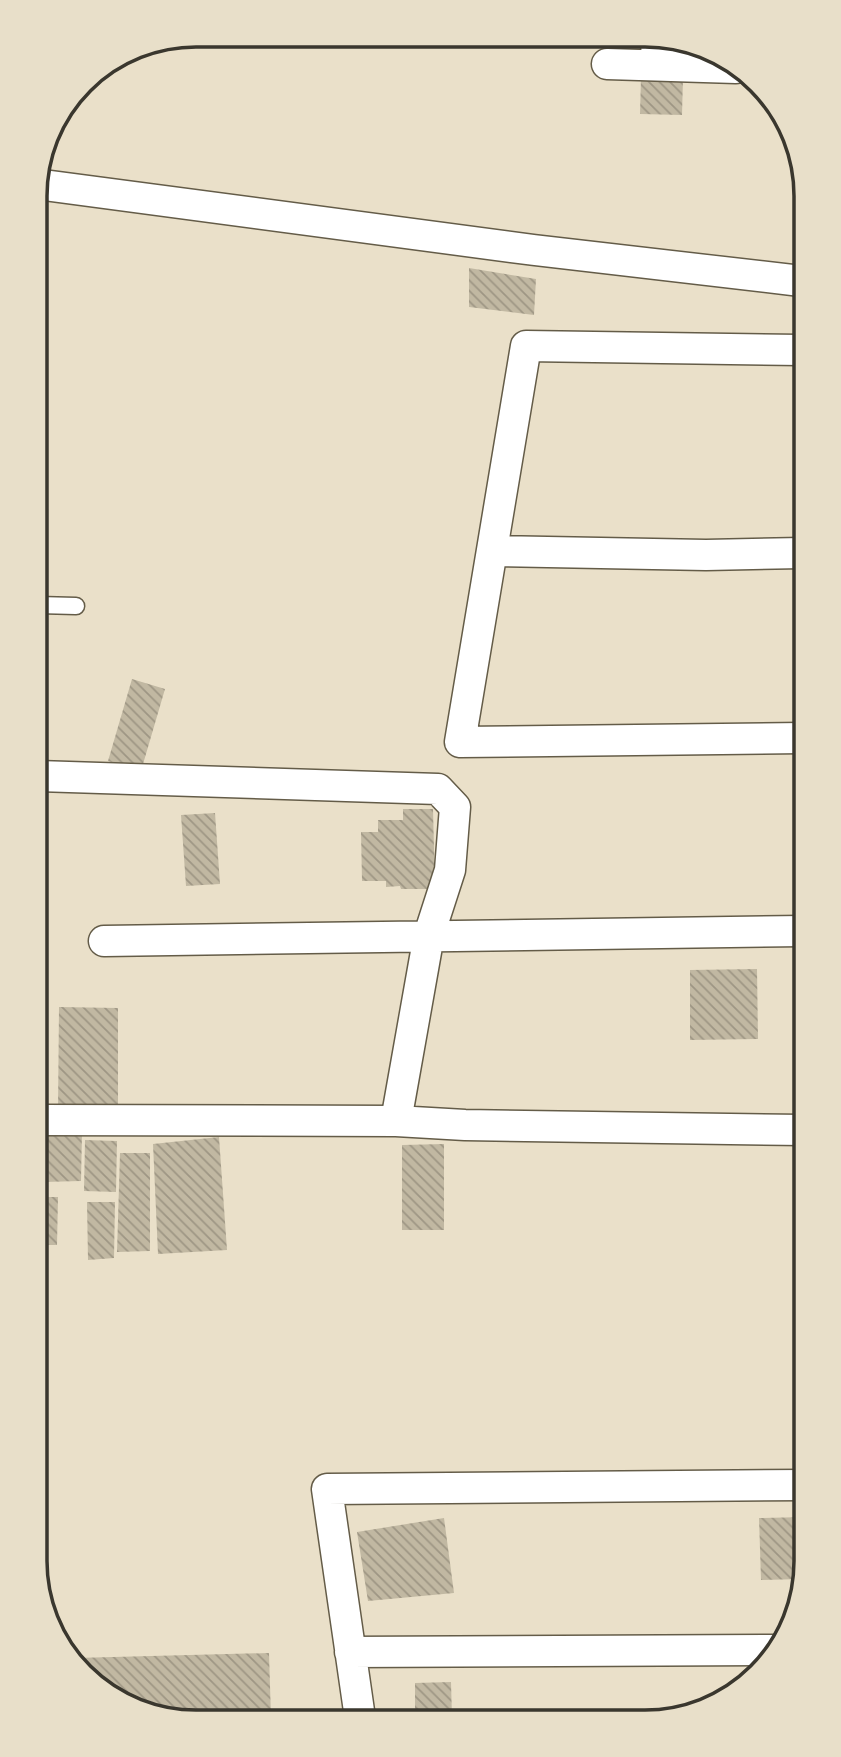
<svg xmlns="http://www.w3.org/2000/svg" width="841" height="1757" font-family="Barlow,sans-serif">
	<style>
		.building { fill: url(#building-back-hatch) }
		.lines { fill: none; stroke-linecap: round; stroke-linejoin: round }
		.lane-casing { stroke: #645c48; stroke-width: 19 }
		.street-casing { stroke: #645c48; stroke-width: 33 }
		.lane { stroke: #fff; stroke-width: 16 }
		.street { stroke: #fff; stroke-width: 30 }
		.rim { fill: none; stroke: #3a372e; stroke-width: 3.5 }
	</style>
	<defs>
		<pattern id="building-back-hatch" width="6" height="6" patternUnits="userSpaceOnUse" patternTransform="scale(1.75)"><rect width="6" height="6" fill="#c1b8a2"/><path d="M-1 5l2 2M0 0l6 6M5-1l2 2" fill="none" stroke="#9e9684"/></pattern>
	</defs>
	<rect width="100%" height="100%" fill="#eae0c9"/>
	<path class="building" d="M641 77 683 78 682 115 640 114Z
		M469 268 536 279 534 315 469 307Z
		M132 679 165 689 141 771 108 761Z
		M403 809H433L435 889H401L400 886 386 887V881H362L361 832H378V820H403Z
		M215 813 220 884 186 886 181 815Z
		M757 969 758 1039 690 1040V970Z
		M59 1007 118 1008V1112L58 1111Z
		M82 1133 81 1181 44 1182V1134Z
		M219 1137 227 1250 158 1254 153 1144Z
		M85 1140 117 1141 116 1192 84 1191Z
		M444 1144V1230H402V1145Z
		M120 1153H150V1251L117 1252Z
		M39 1197H58L57 1245H40Z
		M87 1202H115L114 1258 88 1260Z
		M805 1517 803 1579 761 1580 759 1518Z
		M444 1518 454 1593 368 1601 357 1532Z
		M269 1653 271 1718 165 1719 90 1682 75 1658Z
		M451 1682 452 1718H415V1683Z"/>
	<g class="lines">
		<defs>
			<path id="lane" d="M38 605 76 606"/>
			<path id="street" d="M656 38 657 65
				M607 64 736 68
				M36 184 534 250 801 281
				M801 350 526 346 460 742 803 738
				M492 551 706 555 802 553
				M38 776 438 789 455 807 450 870 429 935 396 1121
				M104 941 803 931
				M39 1120 396 1121 465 1125 804 1130
				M350 1652 776 1650
				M360 1718 327 1489 805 1485"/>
		</defs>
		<use href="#lane" class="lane-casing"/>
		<use href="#street" class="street-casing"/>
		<use href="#lane" class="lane"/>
		<use href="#street" class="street"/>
	</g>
	<path d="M0 0H841V1757H0ZM196 47H645A149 149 0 0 1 794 196V1561A149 149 0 0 1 645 1710H196A149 149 0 0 1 47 1561V196A149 149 0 0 1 196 47Z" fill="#e8dfc9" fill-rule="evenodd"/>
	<path class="rim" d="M196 47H645A149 149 0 0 1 794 196V1561A149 149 0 0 1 645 1710H196A149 149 0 0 1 47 1561V196A149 149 0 0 1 196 47Z"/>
</svg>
